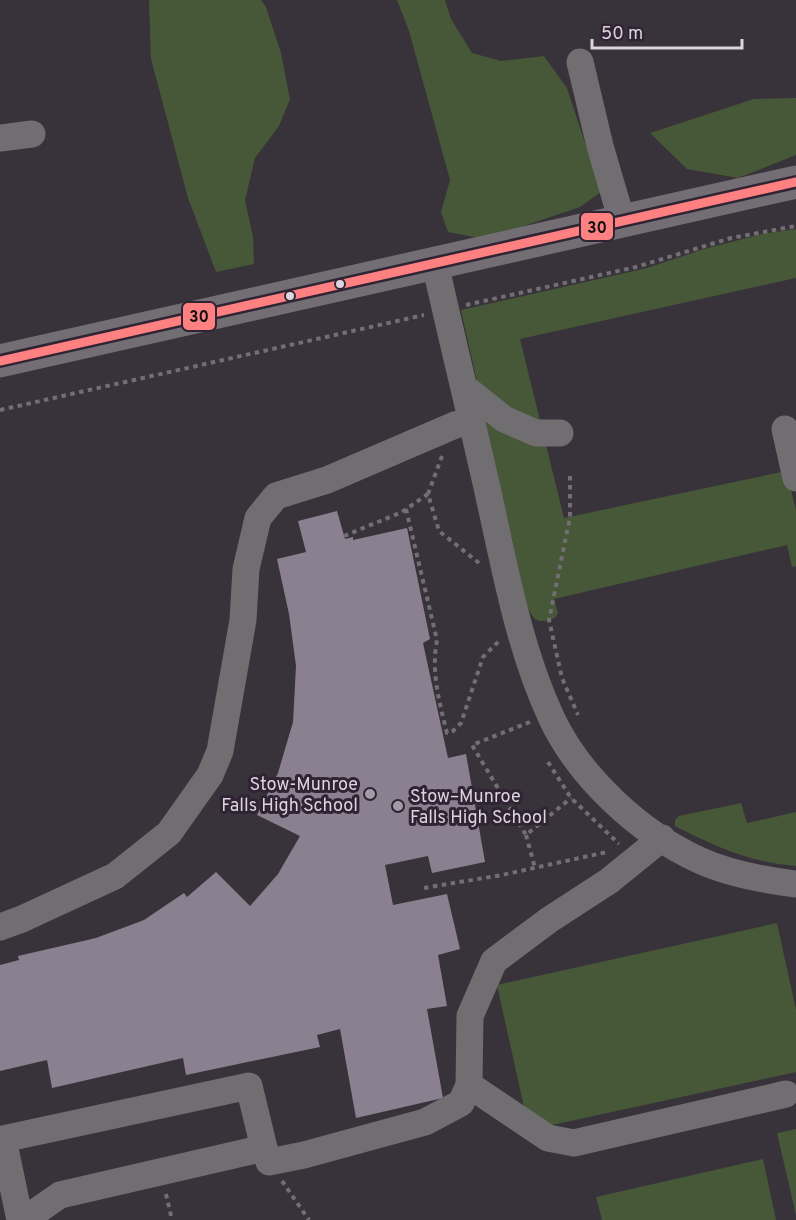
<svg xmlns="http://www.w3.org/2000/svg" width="796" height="1220" font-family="Overpass,sans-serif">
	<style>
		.green { fill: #465837 }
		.building { fill: #8b808f }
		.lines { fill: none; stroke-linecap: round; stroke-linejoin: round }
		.path { stroke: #726e73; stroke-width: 4; stroke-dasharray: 4.5 4.5; stroke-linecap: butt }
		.minor { stroke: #706e71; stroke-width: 27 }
		.major { stroke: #726e74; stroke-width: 33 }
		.bus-1-casing { stroke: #302434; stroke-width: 14 }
		.bus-1 { stroke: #ff8080; stroke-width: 9 }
		.bus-dot { fill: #dcd4de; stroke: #302434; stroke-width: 2 }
		.poi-dot { fill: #a39ba5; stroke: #302434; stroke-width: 2 }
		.labels { text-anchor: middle; stroke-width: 6; stroke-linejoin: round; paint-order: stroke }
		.poi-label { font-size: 18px; fill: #dcd4de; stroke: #302434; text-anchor: end }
		.line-badge { stroke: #302434; stroke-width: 2 }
		.pale-badge-label { font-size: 16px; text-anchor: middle; font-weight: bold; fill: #111 }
	</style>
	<rect width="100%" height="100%" fill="#38323a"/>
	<path class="green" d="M149 0H261L266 7 281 53 290 99 279 126 255 158 245 200 253 237 254 264 216 272 188 198 151 59Z
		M397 0H445L451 19 472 53 501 61 544 56 567 88 601 192 580 207 515 229 495 241 448 232 441 212 450 180 409 31Z
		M796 98V155L738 178 687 169 650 133 754 99Z
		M796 229V278L520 339 564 518 786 471 796 510V566L792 567 787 545 554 599 558 613 555 618C538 624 534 622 527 606L461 310 647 268 704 249 762 234Z
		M741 803 747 823 796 812V866C749 862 716 847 675 826V820L679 816Z
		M777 923 796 1010V1072L529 1130 497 985Z
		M796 1129V1215L777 1133Z
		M763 1159 776 1220H602L596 1197Z"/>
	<path class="building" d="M337 511 345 539 353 537V540L407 528 430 639 423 643 448 758 466 754 485 862 432 873 428 856 385 865 393 905 447 894 460 949 438 955 447 1006 427 1009 443 1098 356 1118 340 1029 317 1035 320 1047 186 1075 183 1058 52 1088 47 1060 0 1071V965L19 960 18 956 96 938 144 920 184 893 187 897 216 872 250 906 278 874 300 836 257 815 278 773 293 722 296 666 289 614 277 559 306 552 298 521Z"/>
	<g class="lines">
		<path class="path" d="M466 305 636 267 731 238 796 226
			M0 410 424 315
			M442 456 428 494 439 531 479 563
			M570 476V517L549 620 562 678 578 715
			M406 509 437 640C431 672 439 701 447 733L453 731 461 723 483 657 500 640
			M344 536 402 512 428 494
			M530 722 472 745 526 835 571 798
			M548 762 571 798 619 844
			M526 835 535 868
			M424 888 502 875 607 852
			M282 1181 309 1220
			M166 1194 172 1220"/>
		<path class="minor" d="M580 62 600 146 622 221
			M0 138 32 134
			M435 263C452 340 471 416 488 492 505 568 519 649 552 719 580 778 640 833 699 860 729 874 764 880 796 884
			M465 388 504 419 536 433H560
			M785 429 796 478
			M0 927 22 919 115 876 169 833 210 775 220 751 243 620 246 569 258 518 276 496 327 480 455 425 472 421
			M469 1085 548 1138 574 1143 786 1094
			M264 1148 269 1162 304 1155 425 1122 461 1103 469 1085 470 1016 494 961 549 920 609 881 662 838
			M20 1220 3 1139 249 1086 264 1148 60 1195 24 1220"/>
		<path class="major" d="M0 361 796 182"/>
		<defs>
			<path id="bus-1" d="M0 361 796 182"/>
		</defs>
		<use href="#bus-1" class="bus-1-casing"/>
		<use href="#bus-1" class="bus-1"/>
	</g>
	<g class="bus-dot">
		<circle cx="340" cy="284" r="5"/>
		<circle cx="290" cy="296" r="5"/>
	</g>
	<g class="poi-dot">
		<circle cx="370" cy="794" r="6"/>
		<circle cx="398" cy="806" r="6"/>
	</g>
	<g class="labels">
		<g class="poi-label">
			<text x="358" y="790">Stow-Munroe<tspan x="358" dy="21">Falls High School</tspan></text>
			<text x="410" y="802" text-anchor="start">Stow–Munroe<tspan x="410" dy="21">Falls High School</tspan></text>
		</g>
	</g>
	<g class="line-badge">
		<rect x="580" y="212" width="34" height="29" rx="6" fill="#ff8080"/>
		<rect x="182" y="302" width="34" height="29" rx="6" fill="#ff8080"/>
	</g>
	<g class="pale-badge-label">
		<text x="597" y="233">30</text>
		<text x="199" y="322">30</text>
	</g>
	<path d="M592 39v9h150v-9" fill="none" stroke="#dcd4de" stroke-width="3"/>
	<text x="601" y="39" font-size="18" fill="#dcd4de" stroke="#302434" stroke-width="4.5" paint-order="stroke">50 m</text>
</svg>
